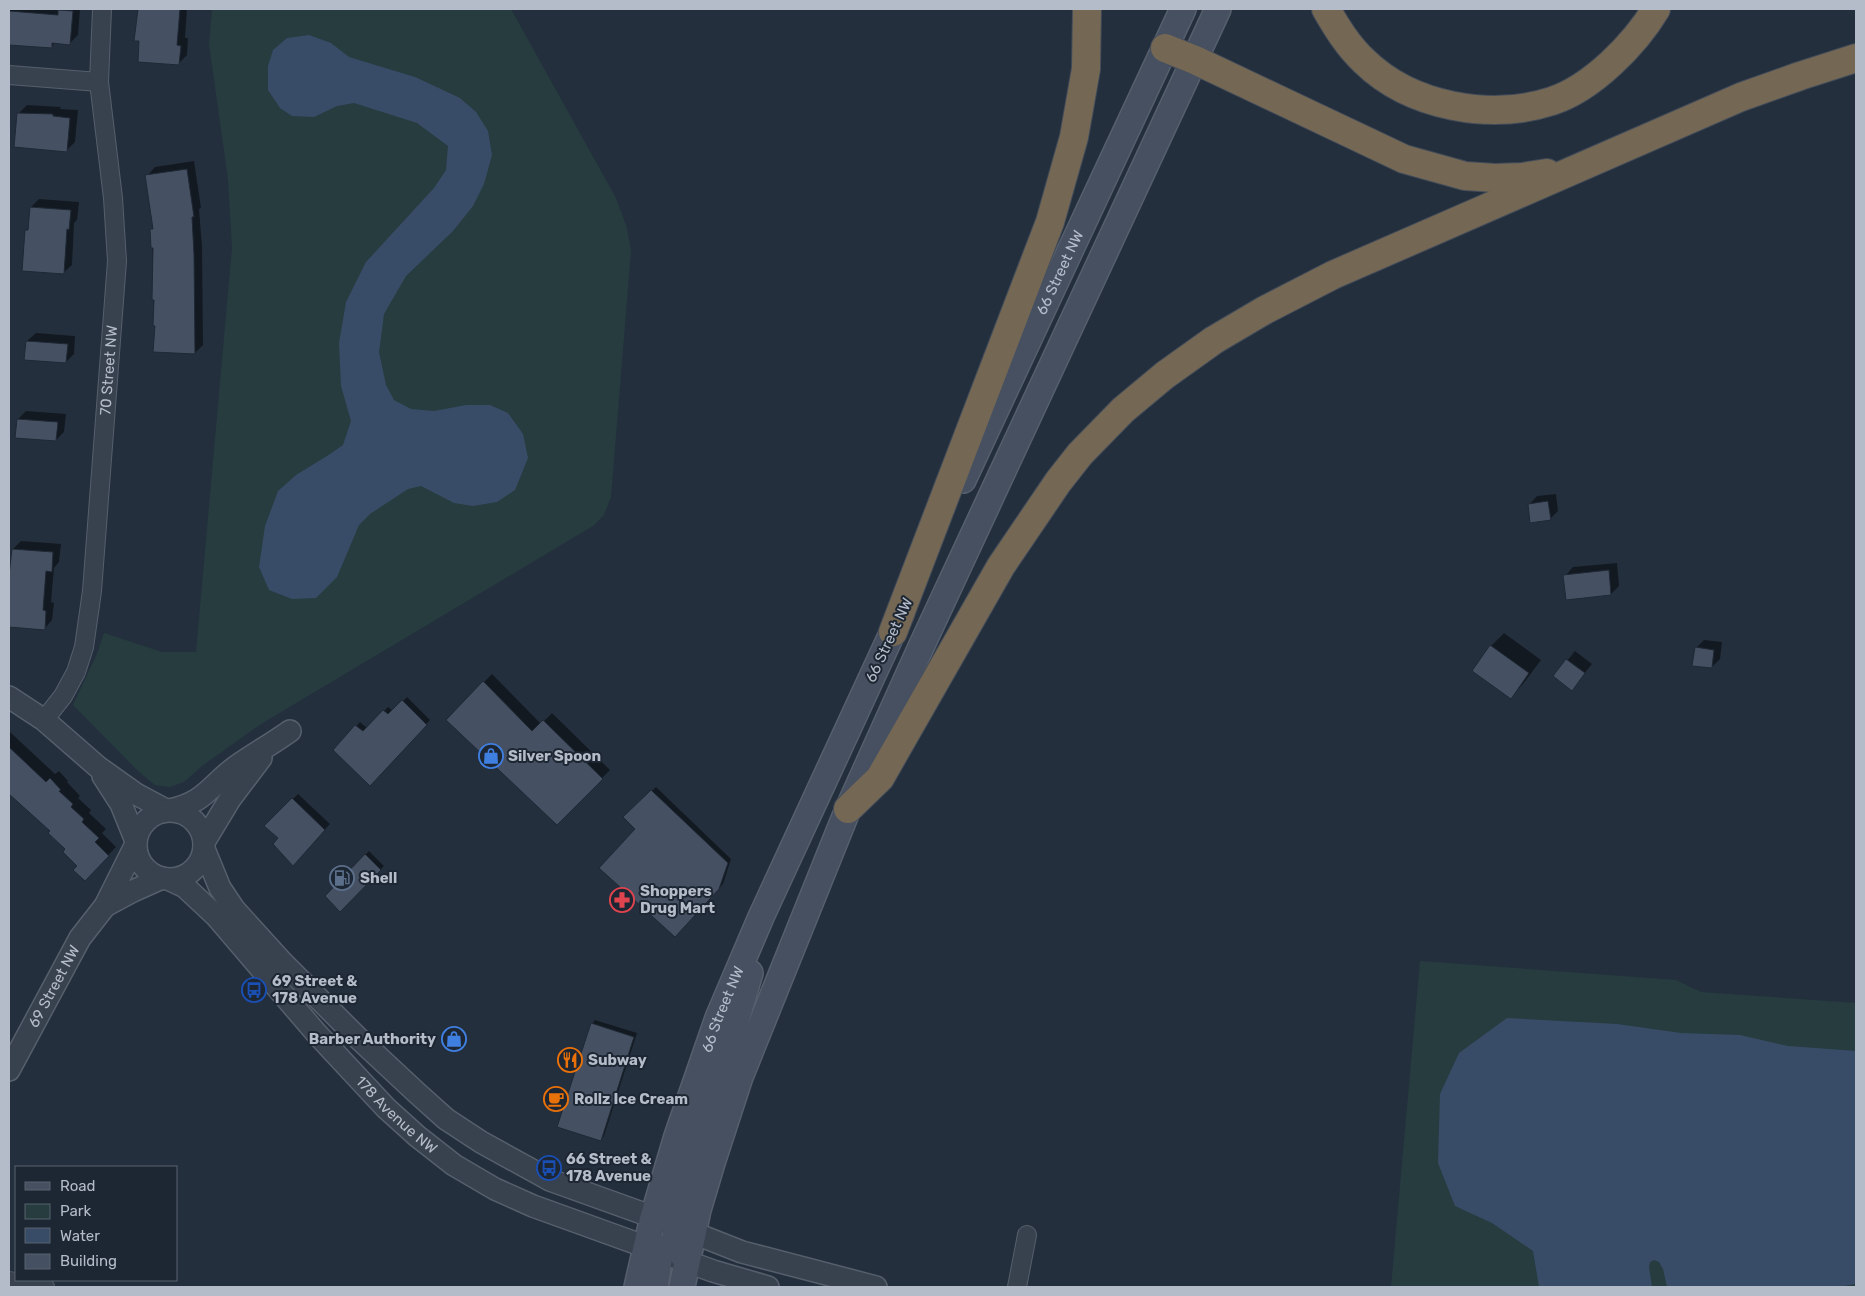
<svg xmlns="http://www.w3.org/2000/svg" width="1865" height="1296" font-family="Rubik,sans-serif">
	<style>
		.green { fill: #263c3f }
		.water { fill: #394c67 }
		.shadow { fill: #0007 }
		.building { fill: #455162; stroke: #1f2835 }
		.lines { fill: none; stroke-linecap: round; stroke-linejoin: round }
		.minor-casing { stroke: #565f6c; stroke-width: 20 }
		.tertiary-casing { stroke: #565f6c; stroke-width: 24 }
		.secondary-casing { stroke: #565f6c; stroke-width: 28 }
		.motorway-casing { stroke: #434c59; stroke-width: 30 }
		.minor { stroke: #38414e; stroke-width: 18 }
		.tertiary { stroke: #38414e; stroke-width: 21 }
		.secondary { stroke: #465061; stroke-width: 25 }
		.motorway { stroke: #746855; stroke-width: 28 }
		.labels { text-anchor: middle; stroke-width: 4; stroke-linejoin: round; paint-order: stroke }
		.street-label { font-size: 15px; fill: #b4bcc9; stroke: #1d2633 }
		.poi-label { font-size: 15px; font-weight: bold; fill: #b4bcc9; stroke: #1d2633; text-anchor: start }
	</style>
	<rect width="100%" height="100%" fill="#242f3e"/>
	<path class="green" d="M212 9H511L616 198 627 228 631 251 611 497 604 515 593 526 261 724 202 766 184 782 170 787 155 785 139 772 73 705 97 654 104 633 162 652H196L232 248 228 179 209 44Z
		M1420 961 1676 980 1701 992 1856 1003V1287H1391Z"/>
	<path class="water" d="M309 35 331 43 349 57 415 77 460 98 476 112 488 131 492 155 484 184 473 206 453 231 406 276 384 314 379 352 386 385 394 400 411 409 434 411 466 405H490L508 413 523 434 528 458 515 490 497 502 473 506 454 503 421 486 408 489 370 514 359 525 337 577 316 598 292 599 269 590 259 567 265 526 278 491 296 475 327 456 343 445 351 421 341 386 339 343 346 302 366 262 434 188 446 170 448 146 417 123 354 103 337 106 314 117 292 116 280 108 268 90V66L273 50 287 38Z
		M1507 1018 1617 1024 1681 1033 1740 1035 1788 1046 1856 1051V1284L1838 1287H1667L1663 1269 1659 1262 1654 1260 1650 1262 1649 1267 1652 1287H1539L1533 1251 1492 1223 1455 1206 1438 1163 1440 1094 1459 1053Z"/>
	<path class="shadow" d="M9 9H80L78 35 69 44 56 42 51 47 9 43Z
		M139 9H187L185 38H188L187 55 178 64 141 40H136Z
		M27 105 61 107 60 109 78 110 75 142 67 150 18 114Z
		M194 161 201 208 199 209 202 246 203 345 195 353 156 325H154L152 229 154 227 147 176 155 167Z
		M39 199 79 202 77 220 74 223 72 265 63 273 26 230 29 227 31 207Z
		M36 333 75 336 74 354 66 362 27 341Z
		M26 411 66 414 64 432 56 440 18 419Z
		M1556 494 1558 511 1550 519 1529 505 1537 496Z
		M21 541 61 544 59 562 54 568 51 602 54 603 52 620 44 629 9 626V572L11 570 13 549Z
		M1617 563 1619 586 1611 594 1565 576 1573 567Z
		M1504 633 1541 660 1523 684 1511 697 1491 646Z
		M1704 640 1722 642 1720 659 1712 667 1696 648Z
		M1575 651 1592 664 1572 689 1555 676Z
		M492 674 541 724 552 713 610 770 557 824 484 682Z
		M407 697 430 720 370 784 335 750 360 722 367 728 388 707 393 711Z
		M10 732 55 774 59 771 68 781 67 782 80 796 78 798 91 810 89 813 106 829 102 833 116 847 85 879 79 866 52 831 9 792V734Z
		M656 787 731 859 723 884 675 935 637 829 625 817Z
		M298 794 330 824 298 858 266 826Z
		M369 851 384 866 340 910 326 896Z
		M595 1020 637 1033 604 1136 601 1140 592 1024Z"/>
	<path class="building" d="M138 9H180L177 45 181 46 179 65 138 62 139 41H134Z
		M58 10 73 11 70 45 52 43V48L9 45V11L58 15Z
		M17 113 53 114V116L70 118 67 152 14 147Z
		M187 169 194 217H192L194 255 195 354 153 352 155 326H153L154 300H152L153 248H151L150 229H153L145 175Z
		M30 207 71 210 69 230 67 229 64 274 22 271 25 230H28Z
		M26 341 68 344 66 363 24 360Z
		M17 419 58 422 56 441 15 438Z
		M1548 501 1551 520 1530 523 1528 504Z
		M12 549 53 552 52 572 46 571 43 610 46 611 45 630 9 627V575Z
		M1609 570 1611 595 1566 600 1563 575Z
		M1490 645 1529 673 1511 699 1472 671Z
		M1695 647 1714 650 1712 668 1692 666Z
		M1566 659 1585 673 1572 691 1553 676Z
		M483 681 532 731 543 720 603 779 557 825 446 720Z
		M402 700 427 725 370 786 333 750 355 725 363 731 383 710 388 714Z
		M9 747 46 782 50 778 61 790 59 791 73 804 71 807 84 819 82 822 99 838 95 842 109 856 85 881 73 870 77 866 63 852 65 849 48 833 50 831 9 794Z
		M651 790 728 863 719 889 675 937 599 868 635 829 623 817Z
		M292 798 325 830 293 866 273 844 278 838 264 826Z
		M365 854 381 870 340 912 325 896Z
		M591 1023 634 1037 601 1141 557 1127Z"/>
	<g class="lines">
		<defs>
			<g id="minor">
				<path d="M9 75 99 82"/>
				<path id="s1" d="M44 720 63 696 76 672 84 647 92 591 117 261 113 198 99 82 102 9"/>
				<path d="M9 1281 45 1287"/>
				<path d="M1017 1287 1027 1235"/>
			</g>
			<g id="tertiary">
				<path d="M9 697 44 720 98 767 136 794 166 810"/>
				<path d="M103 776 121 804 136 841"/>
				<path d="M169 810C204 803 209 787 234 768 252 755 272 744 290 731"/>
				<circle cx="170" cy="845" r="34"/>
				<path d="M204 842 230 799 261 758"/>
				<path d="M204 849 220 888 234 909 283 963 358 1038 417 1093 446 1119 481 1142 550 1180 653 1217 742 1252 876 1287"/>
				<path id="s2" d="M168 879 185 887 216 916 317 1034 386 1108 417 1136 454 1165 495 1189 533 1206 713 1271 768 1287"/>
				<path d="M105 906 133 891 162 878"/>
				<path id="s3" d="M9 1070 80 938 105 906 135 846"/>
			</g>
			<g id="secondary">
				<path id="s4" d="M963 480 1183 9"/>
				<path d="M687 1261C678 1250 675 1241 675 1226L750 973"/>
				<path id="s5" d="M637 1287 653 1217 677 1136 718 1018 761 917 901 614"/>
				<path d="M655 1287 661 1248"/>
				<path d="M682 1287 698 1210 712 1163 740 1077 848 809 921 647 1218 9"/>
			</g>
			<path id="motorway" d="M1326 9C1337 28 1348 46 1364 61 1411 107 1491 121 1552 101 1592 88 1635 44 1656 9
				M1165 48 1195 60 1404 159 1465 176 1495 178 1522 177 1547 173
				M893 632 1050 222 1074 137 1086 69 1087 9
				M848 809 880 778 1001 566 1058 482 1080 454 1123 410 1165 375 1214 340 1265 310 1333 275 1741 97 1800 76 1856 58"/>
		</defs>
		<use href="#minor" class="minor-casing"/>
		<use href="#tertiary" class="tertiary-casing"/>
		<use href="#secondary" class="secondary-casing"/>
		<use href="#motorway" class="motorway-casing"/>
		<use href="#minor" class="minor"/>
		<use href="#tertiary" class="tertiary"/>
		<use href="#secondary" class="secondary"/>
		<use href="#motorway" class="motorway"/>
	</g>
	<defs>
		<symbol id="shop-ring" viewBox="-11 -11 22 22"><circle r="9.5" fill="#1d2633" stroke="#3f7fe0" stroke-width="1.5"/><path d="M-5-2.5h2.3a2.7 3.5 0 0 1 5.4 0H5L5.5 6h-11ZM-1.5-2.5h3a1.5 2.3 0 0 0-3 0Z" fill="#3f7fe0"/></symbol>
		<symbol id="fuel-ring" viewBox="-11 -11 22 22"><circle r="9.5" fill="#1d2633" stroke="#5c6f8a" stroke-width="1.5"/><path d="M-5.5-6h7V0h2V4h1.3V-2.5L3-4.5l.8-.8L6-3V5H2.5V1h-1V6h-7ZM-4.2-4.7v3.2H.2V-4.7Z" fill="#5c6f8a"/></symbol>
		<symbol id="pharmacy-ring" viewBox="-11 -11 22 22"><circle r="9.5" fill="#1d2633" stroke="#e0444e" stroke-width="1.5"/><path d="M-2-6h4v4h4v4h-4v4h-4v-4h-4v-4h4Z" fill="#e0444e"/></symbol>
		<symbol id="bus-ring" viewBox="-11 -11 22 22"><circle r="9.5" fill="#1d2633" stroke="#1a4fb4" stroke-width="1.5"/><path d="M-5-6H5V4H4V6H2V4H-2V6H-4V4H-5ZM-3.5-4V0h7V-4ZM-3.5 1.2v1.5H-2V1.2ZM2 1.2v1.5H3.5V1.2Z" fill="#1a4fb4"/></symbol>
		<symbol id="restaurant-ring" viewBox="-11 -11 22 22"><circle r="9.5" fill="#1d2633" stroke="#e8710a" stroke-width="1.5"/><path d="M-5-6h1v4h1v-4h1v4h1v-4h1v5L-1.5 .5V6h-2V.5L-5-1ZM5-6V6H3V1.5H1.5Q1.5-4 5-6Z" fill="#e8710a"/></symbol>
		<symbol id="cafe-ring" viewBox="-11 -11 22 22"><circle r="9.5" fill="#1d2633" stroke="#e8710a" stroke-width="1.5"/><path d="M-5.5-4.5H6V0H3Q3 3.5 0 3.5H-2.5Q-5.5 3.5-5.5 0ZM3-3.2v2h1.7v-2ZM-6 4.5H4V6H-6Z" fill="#e8710a"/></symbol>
	</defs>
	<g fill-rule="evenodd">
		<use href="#shop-ring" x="477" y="742" width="28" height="28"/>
		<use href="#fuel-ring" x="328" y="864" width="28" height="28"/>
		<use href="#pharmacy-ring" x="608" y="886" width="28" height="28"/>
		<use href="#bus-ring" x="240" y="976" width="28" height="28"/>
		<use href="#shop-ring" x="440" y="1025" width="28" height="28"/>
		<use href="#restaurant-ring" x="556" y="1046" width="28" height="28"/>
		<use href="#cafe-ring" x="542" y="1085" width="28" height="28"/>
		<use href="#bus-ring" x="535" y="1154" width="28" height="28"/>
	</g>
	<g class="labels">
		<g class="street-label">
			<text dy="5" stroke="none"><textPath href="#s4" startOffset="229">66 Street NW</textPath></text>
			<text dy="5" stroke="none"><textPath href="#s1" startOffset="362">70 Street NW</textPath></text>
			<text transform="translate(889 640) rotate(-65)" y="5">66 Street NW</text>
			<text dy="5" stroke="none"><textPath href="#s3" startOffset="95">69 Street NW</textPath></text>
			<text dy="5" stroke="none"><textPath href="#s5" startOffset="291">66 Street NW</textPath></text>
			<text dy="5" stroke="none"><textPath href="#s2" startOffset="330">178 Avenue NW</textPath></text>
		</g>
		<g class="poi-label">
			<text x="508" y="761">Silver Spoon</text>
			<text x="360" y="883">Shell</text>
			<text x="640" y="896">Shoppers<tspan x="640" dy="17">Drug Mart</tspan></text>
			<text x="272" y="986">69 Street &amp;<tspan x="272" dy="17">178 Avenue</tspan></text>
			<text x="436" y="1044" text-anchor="end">Barber Authority</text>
			<text x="588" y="1065">Subway</text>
			<text x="574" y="1104">Rollz Ice Cream</text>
			<text x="566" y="1164">66 Street &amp;<tspan x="566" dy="17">178 Avenue</tspan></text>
		</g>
	</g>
	<rect width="1865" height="1296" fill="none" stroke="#b4bcc9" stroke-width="20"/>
	<rect x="15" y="1166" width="162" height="115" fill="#1d2633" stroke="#59626f"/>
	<rect x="25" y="1182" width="25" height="8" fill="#465061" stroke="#59626f"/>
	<text x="60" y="1191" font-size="15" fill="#b4bcc9">Road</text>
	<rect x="25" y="1204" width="25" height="15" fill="#263c3f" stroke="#59626f"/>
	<text x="60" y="1216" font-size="15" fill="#b4bcc9">Park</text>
	<rect x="25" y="1228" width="25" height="15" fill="#394c67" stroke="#59626f"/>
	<text x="60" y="1241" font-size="15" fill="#b4bcc9">Water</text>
	<rect x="25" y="1254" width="25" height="15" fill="#455162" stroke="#59626f"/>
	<text x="60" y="1266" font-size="15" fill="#b4bcc9">Building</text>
</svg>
